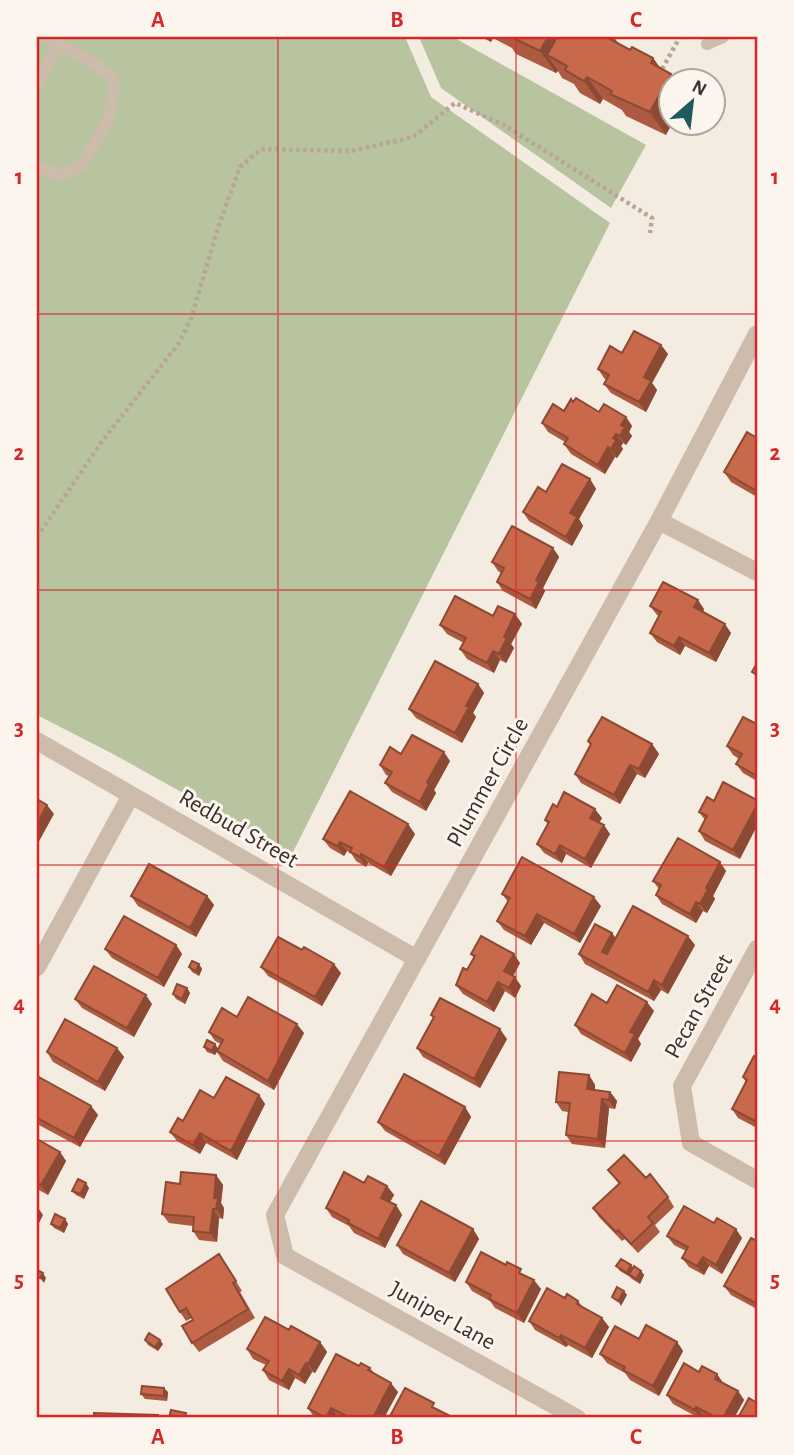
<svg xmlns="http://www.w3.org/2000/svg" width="794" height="1455" font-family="'Alegreya Sans',sans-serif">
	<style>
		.green { fill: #b8c4a0 }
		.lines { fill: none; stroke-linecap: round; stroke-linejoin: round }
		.path { stroke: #b9a596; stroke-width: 4.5; stroke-dasharray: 3.5 3.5; stroke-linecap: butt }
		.lane { stroke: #cdbbac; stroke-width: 12 }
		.street { stroke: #cdbbac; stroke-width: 18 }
		.wall { fill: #ac5a40 }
		.shaded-wall { fill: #8c4a34 }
		.building { fill: #c8694b; stroke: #8c4a34; stroke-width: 2 }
		.grid { fill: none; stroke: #d62828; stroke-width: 2; stroke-opacity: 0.55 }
		.labels { text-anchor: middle; stroke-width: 6; stroke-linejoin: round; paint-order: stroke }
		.street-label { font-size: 24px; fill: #3b302b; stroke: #fbf5ee }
		.neatline { fill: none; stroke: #d62828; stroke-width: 2.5 }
		.grid-label { font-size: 23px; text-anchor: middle; font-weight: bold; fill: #d62828 }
	</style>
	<rect width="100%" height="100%" fill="#f4ebe1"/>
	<path class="green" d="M37 37H405L431 97 610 223 292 854 115 755 37 715Z
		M419 37H453L646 145 611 208 441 88Z"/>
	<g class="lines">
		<path class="path" d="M662 69 680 37
			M37 537 103 440 179 343 191 319 218 228 240 167 261 149 351 151 413 137 455 103 504 125 652 218 650 233"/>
		<path class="lane" d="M707 44 723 37
			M37 84 59 44
			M37 168 61 175 81 166 108 121 114 93 112 78 93 63 47 37"/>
		<path class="street" d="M659 521 757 572
			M37 741 417 959
			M757 949 682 1086 691 1143 757 1180
			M37 967 131 795
			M577 1418 285 1256 275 1215 659 521 757 334"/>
	</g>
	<path class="wall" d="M481 37H614L618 43 630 50 653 58 661 69 666 135 626 116 622 110 603 99 600 104 580 93 574 84 562 78 558 71 556 73 516 54 512 48 493 38 491 42Z
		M661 345 668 354 652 383 657 390 646 412 611 393 604 384 606 380 604 378 598 369 622 353Z
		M573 402 599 412 626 417 632 426 629 432 632 436 626 445 623 443 621 446 623 449 617 458 615 457 605 474 571 454 564 444 565 442 548 432 542 423 564 411Z
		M757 438V497L731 482 724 472Z
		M590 479 596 489 579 519 583 526 572 546 529 521 523 512 546 492Z
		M553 548 559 557 543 588 545 591 536 609 503 591 497 582 501 573 498 571 492 562Z
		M650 606 704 609 703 612 731 633 716 662 685 646 680 655 657 642 650 633 659 616 657 615Z
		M515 614 522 624 511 644 514 648 506 663 500 660 494 673 467 659 460 649 464 643 447 634 440 625 493 616Z
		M478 684 484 693 473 713 476 717 462 743 416 718 409 709Z
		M757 724V781L743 773 736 764 739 759 733 755 727 746Z
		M588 741 652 744 659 754 645 778 637 774 620 804 581 783 575 774 591 745Z
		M450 761 434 790 436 793 426 811 392 792 385 783 389 776 386 775 380 765Z
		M714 801 740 859 705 841 699 831 705 820 699 812Z
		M557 807 602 818 599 823 610 834 591 868 566 854 562 863 544 853 537 844 548 825 545 820Z
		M415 834 391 876 368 863 366 867 356 861 351 853 347 851 344 856 330 848 323 839Z
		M726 871 713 896 715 899 707 913 703 911 696 923 662 904 656 895 659 889 653 881Z
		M502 894 601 906 580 943 544 923 531 945 504 930 497 921 508 902Z
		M131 896H207L214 905 196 937 138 906Z
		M612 933 616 939 695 945 668 994 661 990 654 1001 585 964 579 954Z
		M176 945 182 954 164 987 112 958 105 949Z
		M471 954 520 963 513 976 521 986 515 998 505 991 494 1012 463 994 456 985 474 958Z
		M199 964 202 969 199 976 192 972 189 967Z
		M261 967 341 973 322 1006 268 976Z
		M187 988 190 993 185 1004 176 999 173 994Z
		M75 999 152 1004 134 1037 82 1008Z
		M607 1003 654 1011 638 1039 641 1044 631 1062 581 1034 575 1025Z
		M431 1015 507 1039 480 1088 423 1057 417 1048 433 1018Z
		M237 1017 304 1033 274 1090 223 1061 217 1052 215 1055 207 1052 204 1047 215 1044 218 1049 221 1044 215 1041 209 1032Z
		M117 1048 124 1057 105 1091 53 1062 47 1052Z
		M757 1058V1128L738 1118 732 1109 746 1082 743 1077Z
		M589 1075 595 1085V1090L610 1092 617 1101 615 1109 609 1108 605 1148 572 1144 566 1135 568 1112 562 1111 556 1102Z
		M37 1076 91 1106 98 1115 80 1147 37 1124Z
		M259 1095 265 1104 237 1160 206 1143 200 1154 177 1141 170 1132 214 1098Z
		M465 1107 471 1117 445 1165 385 1131 378 1122Z
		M37 1139 60 1152 66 1161 48 1195 37 1189Z
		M608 1170 646 1178 668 1197 674 1207 655 1225 660 1232 638 1253 625 1239 622 1241 599 1217 593 1208 619 1184Z
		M216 1175 223 1185 221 1203 224 1208 223 1219 219 1218 217 1242 199 1240 193 1231V1226L169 1223 162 1214 180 1184Z
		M364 1183 387 1186 394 1195 390 1202 396 1205 402 1215 385 1248 354 1233 349 1226 332 1217 326 1208Z
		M89 1188 84 1199 76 1195 72 1191Z
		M65 1219 68 1224 64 1233 54 1228 51 1224Z
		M714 1223 742 1238 722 1274 709 1266 704 1275 689 1267 682 1258 686 1251 674 1245 667 1236Z
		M473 1229 479 1239 455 1282 403 1254 397 1245Z
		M757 1241V1309L731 1295 724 1286Z
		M225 1263 242 1291 240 1292 255 1318 199 1352 192 1343 193 1320 192 1318 186 1321 180 1312Z
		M616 1266 633 1268 641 1271 644 1275 640 1284 632 1279 630 1277 620 1271Z
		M525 1276 541 1289 524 1323 495 1308 490 1301 472 1291 466 1282Z
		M565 1298 578 1301 582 1306 602 1318 609 1327 592 1358 568 1345 566 1347 535 1330 529 1321Z
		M289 1330 320 1342 327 1352 315 1373 312 1372 305 1384 295 1378 289 1390 269 1380 263 1370 266 1365 253 1359 247 1349Z
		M145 1340 163 1344 158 1351 148 1345Z
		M677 1342 683 1351 659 1396 630 1380 625 1373 607 1363 600 1354Z
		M359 1366 370 1368 374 1373 398 1392 384 1418H340L338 1417 337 1418H317L314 1417 308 1408Z
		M724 1384 738 1391 744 1400 734 1418H706L703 1416 702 1418H699L673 1404 667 1395Z
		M168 1392 167 1401 145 1399 141 1394Z"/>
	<path class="shaded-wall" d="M487 37 493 38 491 42Z
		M548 37H576L547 55 558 71 556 73 540 51Z
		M653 58 668 79 671 74 675 80H671V122H673L666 135 650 112 651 63Z
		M587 77 603 99 600 104 584 81Z
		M661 345 668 354 652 383 657 390 646 412 639 402 644 377Z
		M626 417 632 426 629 432 632 436 626 445 620 436 621 425Z
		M616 434 623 443 621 446 623 449 617 458 611 449 613 438Z
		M608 447 615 457 605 474 598 465Z
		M590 479 596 489 579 519 583 526 572 546 566 537 570 513Z
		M553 548 559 557 543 588 545 591 536 609 530 599 536 580Z
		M698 600 704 609 701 617 694 607Z
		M515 614 522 624 511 644 514 648 506 663 499 654 504 637Z
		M725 624 731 633 716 662 709 653Z
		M679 637 685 646 680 655 674 646Z
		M493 651 500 660 494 673 487 663Z
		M478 684 484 693 473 713 476 717 462 743 455 733 466 706Z
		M652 744 659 754 645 778 639 769Z
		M444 752 450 761 434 790 436 793 426 811 420 802 427 782Z
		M630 765 637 774 620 804 614 795Z
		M47 805 54 814 37 845V824Z
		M757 805V826L740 859 733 850Z
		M595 809 602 818 597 827 590 818Z
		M408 824 415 834 391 876 384 867Z
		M604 825 610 834 591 868 585 859Z
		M340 842 347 851 344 856 337 846Z
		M560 845 566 854 562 863 555 854Z
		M361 854 368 863 366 867 360 857Z
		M720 862 726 871 713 896 715 899 707 913 700 904 706 888Z
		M207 896 214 905 196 937 190 928Z
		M594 897 601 906 580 943 574 934Z
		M696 902 703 911 696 923 690 914Z
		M537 914 544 923 531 945 525 936Z
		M612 933 618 942 608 961 602 952Z
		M688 936 695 945 668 994 662 985Z
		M176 945 182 954 164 987 158 978Z
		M514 954 520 963 511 980 504 971Z
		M199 964 202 969 199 976 196 971Z
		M334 964 341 973 322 1006 315 997Z
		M515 977 521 986 515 998 509 988Z
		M654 980 661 990 654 1001 648 992Z
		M498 982 505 991 494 1012 487 1002Z
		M187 988 190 993 185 1004 182 999Z
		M146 995 152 1004 134 1037 127 1028Z
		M647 1002 654 1011 638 1039 641 1044 631 1062 625 1053 630 1032Z
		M297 1024 304 1033 274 1090 268 1081Z
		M500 1029 507 1039 480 1088 474 1079Z
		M215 1044 218 1049 215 1055 212 1051Z
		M117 1048 124 1057 105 1091 98 1082Z
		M589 1075 595 1085 594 1098 587 1089Z
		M610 1092 617 1101 615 1109 609 1100Z
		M259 1095 265 1104 237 1160 231 1151Z
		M602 1099 609 1108 605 1148 598 1139Z
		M91 1106 98 1115 80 1147 74 1138Z
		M465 1107 471 1117 445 1165 439 1156Z
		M200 1133 206 1143 200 1154 193 1145Z
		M60 1152 66 1161 48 1195 41 1185Z
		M216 1175 223 1185 221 1203 224 1208 223 1219 216 1209 214 1198Z
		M86 1183 89 1188 84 1199 80 1194Z
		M387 1186 394 1195 387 1207 381 1198Z
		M396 1205 402 1215 385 1248 378 1239Z
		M37 1206 43 1215 37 1227Z
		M213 1209 219 1218 217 1242 210 1233Z
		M65 1219 68 1224 64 1233 60 1228Z
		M473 1229 479 1239 455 1282 449 1273Z
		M736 1229 742 1238 722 1274 716 1265Z
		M703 1257 709 1266 704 1275 697 1266Z
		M631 1265 634 1270 629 1274 630 1277 627 1273Z
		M641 1271 644 1275 640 1284 636 1279Z
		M43 1273 46 1278 44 1283 40 1278Z
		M534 1280 541 1289 524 1323 517 1313Z
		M624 1291 627 1295 621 1306 618 1301Z
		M602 1318 609 1327 592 1358 585 1348Z
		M561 1335 568 1345 566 1347 559 1338Z
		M160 1340 163 1344 158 1351 155 1347Z
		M320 1342 327 1352 315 1373 308 1364Z
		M677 1342 683 1351 659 1396 653 1386Z
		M306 1363 312 1372 305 1384 299 1375Z
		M289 1369 295 1378 289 1390 282 1381Z
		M717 1374 724 1384 715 1379Z
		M391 1383 398 1392 384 1418H373Z
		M164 1388 168 1392 167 1401 164 1396Z
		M738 1391 744 1400 734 1418H723Z
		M696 1407 703 1416 702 1418H700L695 1410Z
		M331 1408 338 1417 337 1418H326Z"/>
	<path class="building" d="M511 37H548L540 51Z
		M557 37H611L610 39 630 50 632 47 653 58 651 63 671 74 650 112 610 94 612 91 587 77 584 81 565 70 567 66 547 55Z
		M634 331 661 345 644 377 651 381 639 402 604 384 609 375 598 369 610 346 622 353Z
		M576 398 599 412 604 404 626 417 621 425 625 427 620 436 616 434 613 438 616 440 611 449 608 447 598 465 564 444 568 438 542 423 553 404 564 411 571 399 573 402Z
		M747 432 757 438V491L724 472Z
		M562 464 590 479 570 513 577 517 566 537 523 512 538 487 546 492Z
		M512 526 553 548 536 580 539 582 530 599 497 582 504 568 492 562Z
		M663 582 698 600 694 607 725 624 709 653 679 637 674 646 650 633 661 612 650 606Z
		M455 596 493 616 498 606 515 614 504 637 507 638 499 654 493 651 487 663 460 649 466 638 440 625Z
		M435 661 478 684 466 706 469 707 455 733 409 709Z
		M757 663V675L752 672Z
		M602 717 652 744 639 769 630 765 614 795 575 774 591 744 588 741Z
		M743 717 757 724V776L736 764 742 754 727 746Z
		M412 735 444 752 427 782 429 784 420 802 385 783 392 772 380 765 390 747 401 754Z
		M723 782 757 800V805L733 850 699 831 707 816 699 812 707 797 714 801Z
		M350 791 408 824 384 867 361 854 360 857 350 852 352 848 340 842 337 846 323 839Z
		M564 792 595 809 590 818 604 825 585 859 560 845 555 854 537 844 549 822 545 820 553 804 557 807Z
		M37 799 47 805 37 824Z
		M678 838 720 862 706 888 708 889 700 904 696 902 690 914 656 895 661 885 653 881Z
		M522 857 594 897 574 934 537 914 525 936 497 921 510 898 502 894Z
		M149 864 207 896 190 928 131 896Z
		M633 906 688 936 662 985 654 980 648 992 579 954 595 924 612 933 602 952 607 954Z
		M124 916 176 945 158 978 105 949Z
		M481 936 514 954 504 971 515 977 509 988 498 982 487 1002 456 985 463 968 467 970 475 956 471 954Z
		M278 937 302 950 304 947 334 964 315 997 261 967Z
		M192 961 199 964 196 971 189 967Z
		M94 966 146 995 127 1028 75 999Z
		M177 984 187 988 182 999 173 994Z
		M617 985 647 1002 630 1032 635 1034 625 1053 575 1025 592 994 607 1003Z
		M248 997 297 1024 268 1081 217 1051 223 1040 209 1032 222 1008 237 1017Z
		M440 998 500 1029 474 1079 417 1048 434 1017 431 1015Z
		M65 1019 117 1048 98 1082 47 1052Z
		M207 1040 215 1044 212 1051 204 1047Z
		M754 1056 757 1058V1122L732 1109 747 1080 743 1077Z
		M559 1072 589 1075 587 1089 610 1092 609 1100 602 1099 598 1139 566 1135 570 1103 556 1102Z
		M404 1074 465 1107 439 1156 378 1122Z
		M37 1076 91 1106 74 1138 37 1118Z
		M226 1077 259 1095 231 1151 200 1133 193 1145 170 1132 178 1118 183 1121 200 1090 214 1098Z
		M37 1139 60 1152 41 1185 37 1183Z
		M624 1155 646 1178 650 1174 668 1197 648 1217 653 1223 631 1244 618 1230 616 1232 593 1208 620 1183 608 1170Z
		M181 1172 216 1175 214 1198H218L216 1209H213L210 1233 193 1231 194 1217 162 1214 166 1182 180 1184Z
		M344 1172 364 1183 368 1176 387 1186 381 1198 396 1205 378 1239 348 1223 349 1220 326 1208Z
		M78 1179 86 1183 80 1194 72 1191Z
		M421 1201 473 1229 449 1273 397 1245Z
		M684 1206 714 1223 717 1218 736 1229 716 1265 703 1257 697 1266 682 1258 688 1247 667 1236Z
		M55 1214 65 1219 60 1228 51 1224Z
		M751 1238 757 1241V1304L724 1286Z
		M481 1252 506 1265 507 1262 521 1269 519 1273 534 1280 517 1313 489 1299 491 1295 466 1282Z
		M219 1254 236 1281 233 1283 248 1309 192 1343 182 1326 193 1320 186 1308 180 1312 166 1289Z
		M621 1259 631 1265 627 1273 616 1266Z
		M634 1266 641 1271 636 1279 629 1274Z
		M37 1270 43 1273 40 1278 37 1276Z
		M617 1287 624 1291 618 1301 612 1297Z
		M547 1288 565 1298 567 1294 578 1301 577 1304 602 1318 585 1348 561 1335 559 1338 529 1321Z
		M265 1317 289 1330 291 1326 320 1342 308 1364 306 1363 299 1375 289 1369 282 1381 263 1370 269 1361 247 1349Z
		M646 1325 677 1342 653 1386 623 1370 625 1367 600 1354 615 1326 639 1339Z
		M149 1333 160 1340 155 1347 145 1340Z
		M336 1354 359 1366 361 1363 370 1368 368 1370 391 1383 373 1418H351L331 1408 326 1418 308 1408Z
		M684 1363 699 1372 702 1366 717 1374 715 1379 738 1391 723 1418H717L696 1407 695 1410 667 1395Z
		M142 1386 164 1388V1396L141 1394Z
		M405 1388 434 1403 432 1407 454 1418H389Z
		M749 1398 757 1403V1418H738Z
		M171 1410 186 1413 185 1418H169Z
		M94 1413 158 1415V1418H94Z"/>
	<path class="grid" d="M278 37V1418M516 37V1418M37 314H757M37 590H757M37 865H757M37 1141H757"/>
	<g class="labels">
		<g class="street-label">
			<text transform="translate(487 782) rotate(-61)" y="8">Plummer Circle</text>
			<text transform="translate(239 828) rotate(30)" y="8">Redbud Street</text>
			<text transform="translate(698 1006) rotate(-61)" y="8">Pecan Street</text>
			<text transform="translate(443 1315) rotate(29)" y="8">Juniper Lane</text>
		</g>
	</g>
	<rect width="794" height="1455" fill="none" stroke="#fbf5ee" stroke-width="77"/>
	<g transform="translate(692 102) rotate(28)"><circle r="33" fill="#fbf5ee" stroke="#aea6a0" stroke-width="2"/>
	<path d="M0-5L12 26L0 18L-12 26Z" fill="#1f5a5e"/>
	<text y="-10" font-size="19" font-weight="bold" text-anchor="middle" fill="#3b302b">N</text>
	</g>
	<rect x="38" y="38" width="718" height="1378" class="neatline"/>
	<g class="grid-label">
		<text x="158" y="27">A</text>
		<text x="397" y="27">B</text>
		<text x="636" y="27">C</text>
		<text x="19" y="184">1</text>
		<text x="775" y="184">1</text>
		<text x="19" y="460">2</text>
		<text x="775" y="460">2</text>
		<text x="19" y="735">3</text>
		<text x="775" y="735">3</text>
		<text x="19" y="1011">4</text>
		<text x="775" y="1011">4</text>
		<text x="19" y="1287">5</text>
		<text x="775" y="1287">5</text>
		<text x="158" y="1444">A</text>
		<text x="397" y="1444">B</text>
		<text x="636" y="1444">C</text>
	</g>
</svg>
